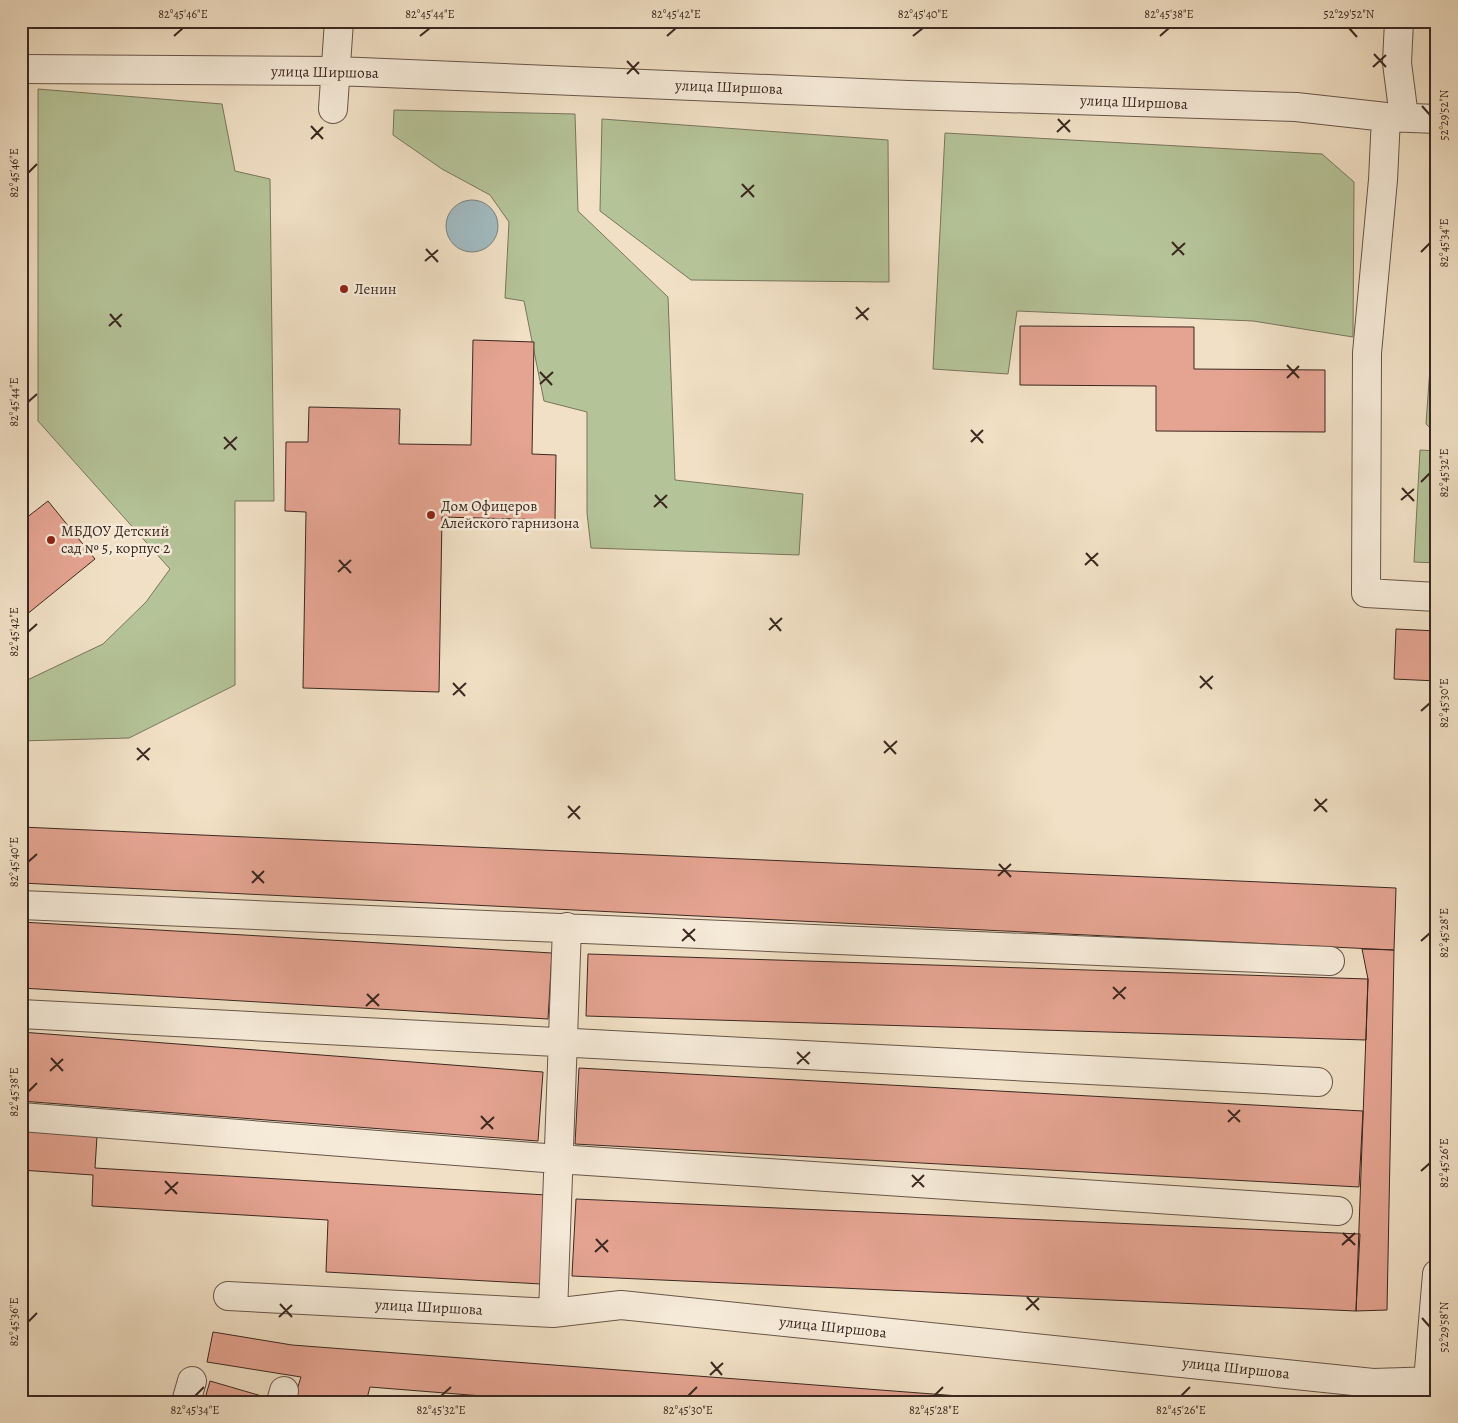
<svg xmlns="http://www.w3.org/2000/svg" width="1458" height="1423" font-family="Alegreya,serif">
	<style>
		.green { fill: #b5c398; stroke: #78765c }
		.water { fill: #a1bac0; stroke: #788080 }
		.building { fill: #e5a492; stroke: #3b2821 }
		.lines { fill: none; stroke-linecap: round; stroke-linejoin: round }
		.minor-casing { stroke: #68564a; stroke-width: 30 }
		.minor { stroke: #f6ebd9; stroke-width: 28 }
		.ticks { fill: none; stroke: #3b2821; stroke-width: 2 }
		.poi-dot { fill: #8f2418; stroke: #f6ebd9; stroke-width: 2 }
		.labels { text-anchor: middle; stroke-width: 5; stroke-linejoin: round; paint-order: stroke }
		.street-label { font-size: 15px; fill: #3b2821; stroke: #f6ebd9 }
		.poi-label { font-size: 15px; fill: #3b2821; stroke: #f6ebd9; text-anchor: start }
		.neatline { fill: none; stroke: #3b2821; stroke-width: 2 }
		.ticks-label { font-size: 12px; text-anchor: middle; fill: #3b2821 }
	</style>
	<rect width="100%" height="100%" fill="#f1e0c5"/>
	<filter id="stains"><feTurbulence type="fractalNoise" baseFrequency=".004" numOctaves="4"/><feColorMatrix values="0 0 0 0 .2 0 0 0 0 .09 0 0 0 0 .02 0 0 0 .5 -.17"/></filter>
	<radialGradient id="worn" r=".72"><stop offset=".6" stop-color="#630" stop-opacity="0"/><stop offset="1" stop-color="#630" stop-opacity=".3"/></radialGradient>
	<path class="green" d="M38 89 222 104 235 171 270 179 274 501H235V685L129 738 21 741V683L103 644 146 602 170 569 38 421Z
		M394 110 575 114 578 211 668 297 675 480 803 494 799 555 591 548 587 513V412L544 401 524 301 505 298 509 222 490 195 442 169 393 135Z
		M602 119 888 140 889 282 691 280 600 211Z
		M945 133 1322 154 1354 182 1353 337 1253 321 1017 311 1008 374 933 369Z
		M1437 320V435L1426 424 1433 326Z
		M1420 450 1437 451V563L1414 562Z"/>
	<path class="water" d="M446 226a26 26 0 1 1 52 0a26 26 0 1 1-52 0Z"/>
	<path class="building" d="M1020 326 1194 327V369L1325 370V432L1156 431V386L1020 385Z
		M473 340 534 342 532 454 556 455 555 520 442 517 439 692 303 688 306 512 285 511 286 442H308L309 407 400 409 399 444 471 445Z
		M48 501 95 559 26 615 21 609V522Z
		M1396 629 1437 631V681L1394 679Z
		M21 827 1396 888 1394 950 21 883Z
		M21 922 552 953 548 1019 21 988Z
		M1362 949 1394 950 1387 1310 1356 1311 1368 979Z
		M588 954 1368 979 1366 1040 586 1016Z
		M21 1032 543 1072 538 1141 21 1101Z
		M579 1068 1363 1111 1359 1187 575 1144Z
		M21 1131 97 1136 95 1168 546 1195 541 1284 326 1272 328 1220 92 1206 93 1175 21 1170Z
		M576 1199 1360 1234 1356 1311 572 1276Z
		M213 1332 292 1345 1037 1402H557L370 1387 366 1402H293L301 1377 207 1362Z
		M210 1381 265 1397 263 1402H204Z"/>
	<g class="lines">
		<defs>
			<path id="minor" d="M1399 21 1397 63 1404 117
				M21 69 337 71 908 95 1296 107 1386 117 1437 119
				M333 109 339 21
				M1386 117 1383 180 1367 353 1366 593 1437 597
				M21 905 1330 961
				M21 1014 1318 1082
				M21 1117 558 1159 1338 1211
				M228 1296 553 1313 621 1305 1373 1383 1437 1381
				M553 1313 567 927
				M1428 1381 1437 1274
				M186 1402 192 1381
				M281 1402 284 1391"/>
		</defs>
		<use href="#minor" class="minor-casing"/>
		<use href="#minor" class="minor"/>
	</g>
	<path class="ticks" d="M1349 28 1357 37M174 36 183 28M420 36 430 28M667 36 676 28M913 36 923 28M1160 36 1169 28M1374 54 1386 67M627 61 639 74M1373 67 1386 55M627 74 639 62M1422 106 1430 115M1058 119 1070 132M311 126 323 139M1057 132 1070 120M311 139 323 127M28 173 37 164M742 184 754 197M741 197 754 185M1172 242 1184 255M426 249 438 262M1421 252 1430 243M1172 255 1185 243M425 261 438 250M856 307 868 320M110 314 121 327M856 319 869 308M109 326 122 314M1287 365 1299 378M540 372 552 385M1287 378 1299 366M540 384 553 372M28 402 37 394M971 430 983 443M224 437 236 450M971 442 983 430M224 449 237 437M1421 482 1430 473M1402 488 1414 501M655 495 667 508M1401 500 1414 489M654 507 667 495M1086 553 1098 566M339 560 351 573M1085 565 1098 553M338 572 351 560M770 618 781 631M769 630 782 618M28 632 37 624M1200 676 1212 689M453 683 465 696M1200 688 1213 676M453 695 466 683M1421 711 1430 703M884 741 896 754M137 748 149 760M884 753 897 741M137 760 150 748M1315 799 1327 812M568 806 580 819M1314 811 1327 799M568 818 580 806M28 862 37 854M999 864 1011 877M252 871 264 883M998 876 1011 864M252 883 264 871M683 929 695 941M682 941 695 929M1421 941 1430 933M1113 987 1125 999M367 994 379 1006M1113 999 1126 987M366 1006 379 994M797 1052 809 1064M51 1058 63 1071M797 1064 810 1052M50 1071 63 1059M28 1092 37 1083M1228 1110 1240 1122M481 1116 493 1129M1228 1122 1240 1110M481 1129 494 1117M1421 1171 1430 1163M912 1175 924 1187M165 1181 177 1194M912 1187 924 1175M165 1194 178 1182M1343 1233 1355 1245M596 1239 608 1252M1342 1245 1355 1233M595 1252 608 1240M1027 1297 1039 1310M280 1304 292 1317M1026 1310 1039 1298M279 1317 292 1305M1422 1318 1430 1327M28 1322 37 1313M711 1362 722 1375M710 1375 723 1363M195 1396 204 1387M441 1396 451 1387M688 1396 697 1387M934 1396 943 1387M1181 1396 1190 1387"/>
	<g class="poi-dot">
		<circle cx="344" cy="289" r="5"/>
		<circle cx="431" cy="515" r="5"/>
		<circle cx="51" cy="540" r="5"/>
	</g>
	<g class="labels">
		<g class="street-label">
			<text transform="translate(325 72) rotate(1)" y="5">улица Ширшова</text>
			<text transform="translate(729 87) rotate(2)" y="5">улица Ширшова</text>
			<text transform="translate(1134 102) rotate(2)" y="5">улица Ширшова</text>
			<text transform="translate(429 1307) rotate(3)" y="5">улица Ширшова</text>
			<text transform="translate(833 1327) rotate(6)" y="5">улица Ширшова</text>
			<text transform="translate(1236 1368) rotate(6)" y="5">улица Ширшова</text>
		</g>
		<g class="poi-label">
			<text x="354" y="294">Ленин</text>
			<text x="441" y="511">Дом Офицеров<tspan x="441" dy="17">Алейского гарнизона</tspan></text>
			<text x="61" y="536">МБДОУ Детский<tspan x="61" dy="17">сад № 5, корпус 2</tspan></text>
		</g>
	</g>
	<rect width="1458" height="1423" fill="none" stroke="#f1e0c5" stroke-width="55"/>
	<rect x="28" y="28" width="1402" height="1368" class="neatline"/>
	<g class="ticks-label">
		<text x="183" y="18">82°45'46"E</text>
		<text x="430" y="18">82°45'44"E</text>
		<text x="676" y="18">82°45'42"E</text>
		<text x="923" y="18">82°45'40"E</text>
		<text x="1169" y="18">82°45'38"E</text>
		<text x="1349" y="18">52°29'52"N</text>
		<text transform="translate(1444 115) rotate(-90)" y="4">52°29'52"N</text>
		<text transform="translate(14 173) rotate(-90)" y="4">82°45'46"E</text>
		<text transform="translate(1444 243) rotate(-90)" y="4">82°45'34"E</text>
		<text transform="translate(14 402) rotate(-90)" y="4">82°45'44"E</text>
		<text transform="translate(1444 473) rotate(-90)" y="4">82°45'32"E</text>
		<text transform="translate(14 632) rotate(-90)" y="4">82°45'42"E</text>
		<text transform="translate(1444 703) rotate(-90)" y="4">82°45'30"E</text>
		<text transform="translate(14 862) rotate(-90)" y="4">82°45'40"E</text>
		<text transform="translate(1444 933) rotate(-90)" y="4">82°45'28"E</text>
		<text transform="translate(14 1092) rotate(-90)" y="4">82°45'38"E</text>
		<text transform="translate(1444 1163) rotate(-90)" y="4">82°45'26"E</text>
		<text transform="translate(14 1322) rotate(-90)" y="4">82°45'36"E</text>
		<text transform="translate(1444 1327) rotate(-90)" y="4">52°29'58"N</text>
		<text x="195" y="1414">82°45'34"E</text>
		<text x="441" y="1414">82°45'32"E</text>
		<text x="688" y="1414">82°45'30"E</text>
		<text x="934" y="1414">82°45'28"E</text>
		<text x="1181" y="1414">82°45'26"E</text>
	</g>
	<rect width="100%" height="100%" filter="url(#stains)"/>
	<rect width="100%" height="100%" fill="url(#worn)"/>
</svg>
